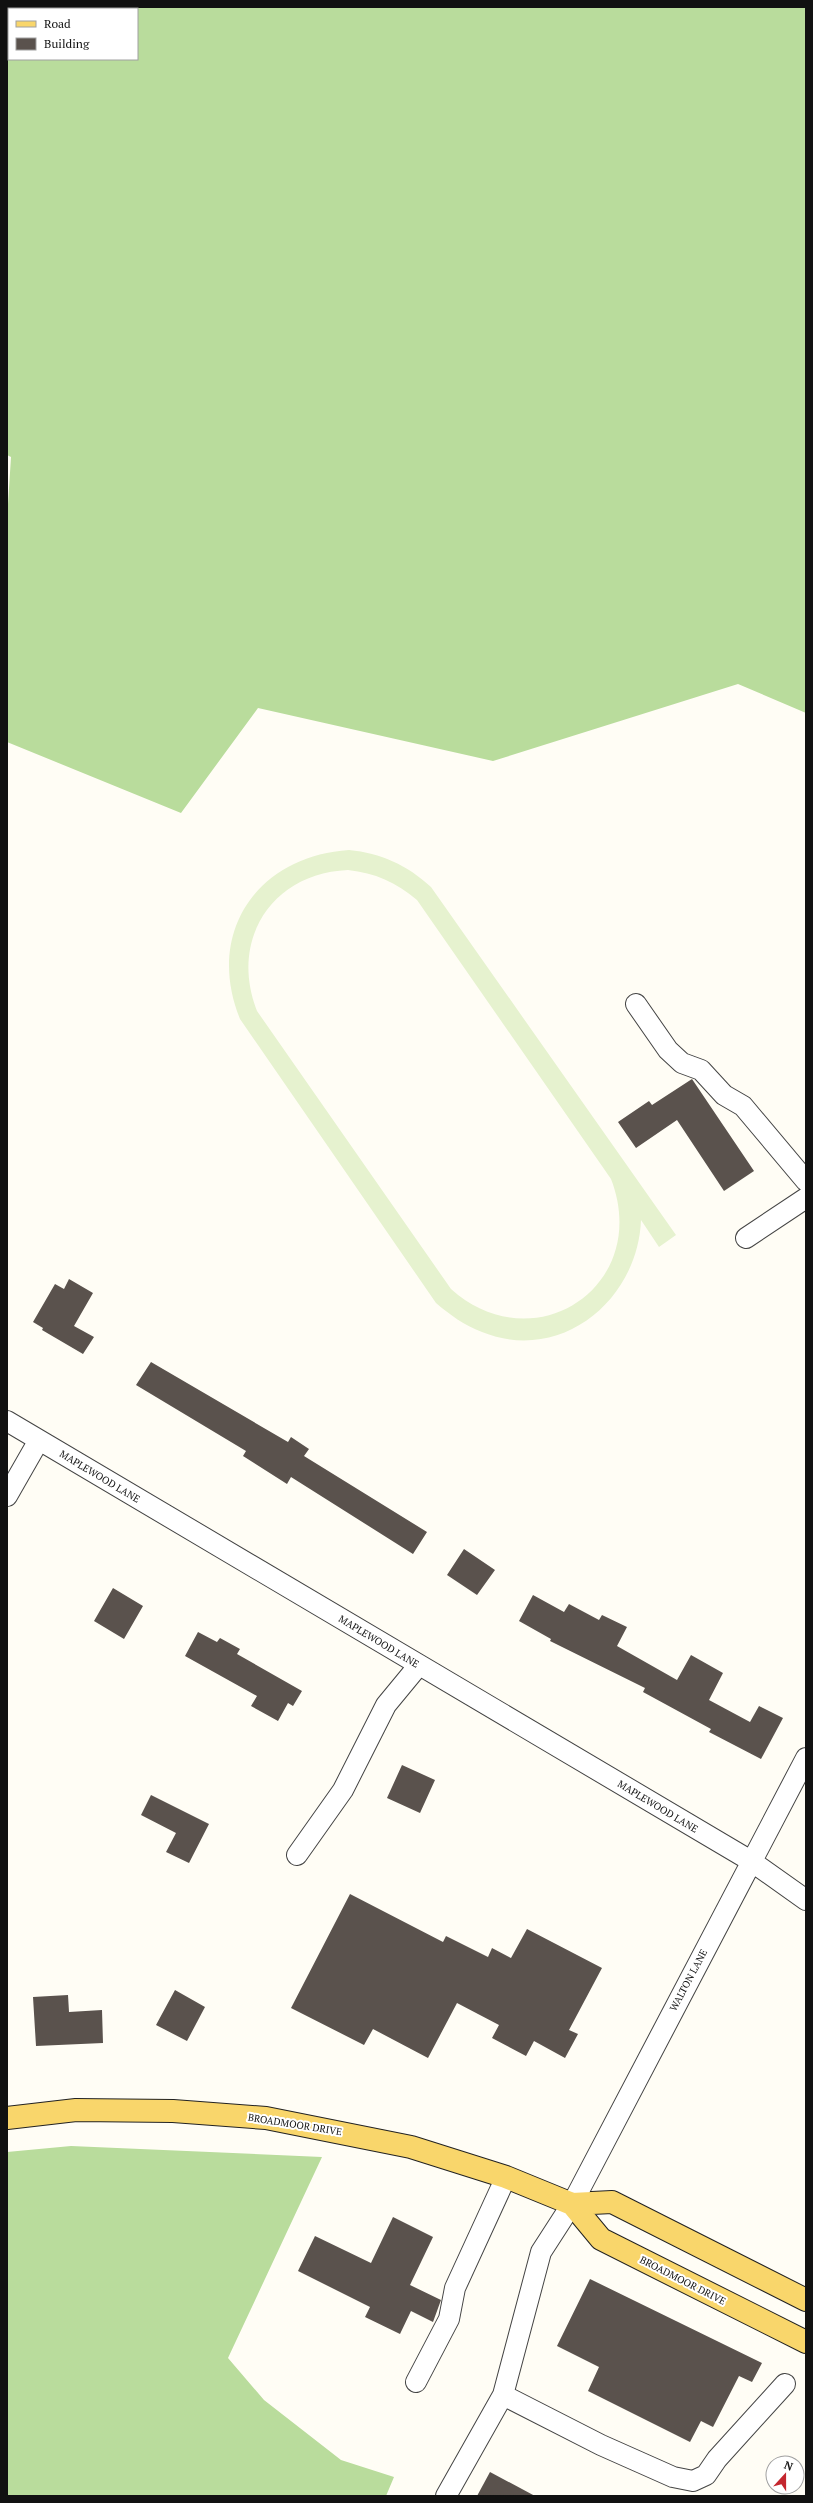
<svg xmlns="http://www.w3.org/2000/svg" width="813" height="2503" font-family="'PT Serif',serif">
	<style>
		.forest { fill: #b9dc9c; fill-rule: evenodd }
		.pitch { fill: #e6f2cf; fill-rule: evenodd }
		.building { fill: #5a524d }
		.lines { fill: none; stroke-linecap: round; stroke-linejoin: round }
		.minor-casing { stroke: #444; stroke-width: 22 }
		.major-casing { stroke: #222; stroke-width: 24 }
		.minor { stroke: #fff; stroke-width: 20 }
		.major { stroke: #f9d66b; stroke-width: 22 }
		.labels { text-anchor: middle; stroke-width: 4; stroke-linejoin: round; paint-order: stroke }
		.street-label { font-size: 10px; fill: #111; stroke: #fff }
	</style>
	<rect width="100%" height="100%" fill="#fffdf5"/>
	<path class="forest" d="M7 7H806V713L738 684 493 761 258 708 181 813 7 742V520L11 457 7 455ZM9 9H137V59H9Z
		M71 2146 322 2157 228 2358 264 2400 341 2460 394 2477 386 2496H7V2152Z"/>
	<path class="pitch" d="M349 850C381 853 407 865 431 887L676 1235 659 1247 641 1220C638 1300 561 1364 482 1332 464 1325 450 1315 436 1303L240 1019C205 933 257 856 349 850ZM348 870C375 873 396 882 417 900L611 1179C652 1285 535 1364 451 1289L257 1011C229 940 272 873 348 870Z"/>
	<path class="building" d="M692 1079 754 1171 724 1191 677 1120 636 1148 618 1122 649 1101 652 1105Z
		M69 1279 93 1293 74 1326 94 1337 83 1354 42 1330 43 1328 33 1322 55 1284 64 1289Z
		M151 1362 288 1442 291 1437 309 1449 304 1456 427 1532 413 1554 291 1477 287 1484 243 1456 246 1451 136 1385Z
		M464 1549 495 1570 477 1595 447 1575Z
		M113 1588 143 1606 124 1639 94 1621Z
		M533 1595 564 1612 569 1604 599 1620 602 1615 627 1627 617 1646 677 1680 691 1655 723 1673 709 1700 750 1722 759 1706 783 1718 761 1759 709 1732 711 1729 643 1692 645 1688 550 1641 551 1639 519 1621Z
		M198 1632 217 1642 220 1638 240 1649 237 1654 302 1691 293 1706 288 1703 278 1721 251 1706 257 1696 185 1656Z
		M402 1765 435 1780 420 1813 387 1798Z
		M151 1795 209 1824 189 1863 166 1852 176 1833 141 1815Z
		M350 1894 443 1942 446 1936 488 1957 492 1948 511 1958 527 1929 602 1968 569 2030 578 2034 565 2058 534 2041 526 2056 492 2038 499 2025 457 2003 428 2058 373 2029 364 2045 291 2008Z
		M175 1990 205 2007 187 2041 156 2025Z
		M68 1995 69 2012 102 2010 103 2043 36 2046 33 1997Z
		M393 2217 433 2237 410 2285 441 2300 433 2322 411 2311 400 2334 365 2317 370 2307 298 2271 315 2236 371 2263Z
		M590 2279 762 2363 752 2382 739 2376 713 2427 701 2421 690 2442 588 2391 599 2367 557 2346Z
		M490 2472 535 2496H477Z"/>
	<g class="lines">
		<defs>
			<path id="minor" d="M636 1004 668 1050 682 1063 701 1070 724 1095 743 1106 806 1181
				M746 1238 806 1198
				M7 1421 751 1861 806 1900
				M7 1496 39 1440
				M297 1855 343 1790 386 1705 419 1665
				M416 2382 449 2319 455 2288 506 2177
				M503 2395 601 2445 673 2477 693 2481 706 2475 717 2459 785 2384
				M446 2496 503 2395 541 2252 572 2204 806 1758"/>
			<path id="major" d="M7 2118 76 2110 173 2111 266 2118 411 2147 506 2177 572 2204 612 2202 806 2300
				M572 2204 601 2239 806 2342"/>
		</defs>
		<use href="#minor" class="minor-casing"/>
		<use href="#major" class="major-casing"/>
		<use href="#minor" class="minor"/>
		<use href="#major" class="major"/>
	</g>
	<g class="labels">
		<g class="street-label">
			<text transform="translate(100 1476) rotate(31)" y="4">MAPLEWOOD LANE</text>
			<text transform="translate(379 1641) rotate(31)" y="4">MAPLEWOOD LANE</text>
			<text transform="translate(658 1806) rotate(31)" y="4">MAPLEWOOD LANE</text>
			<text transform="translate(688 1980) rotate(-62)" y="4">WALTON LANE</text>
			<text transform="translate(295 2124) rotate(9)" y="4">BROADMOOR DRIVE</text>
			<text transform="translate(683 2280) rotate(27)" y="4">BROADMOOR DRIVE</text>
		</g>
	</g>
	<rect width="813" height="2503" fill="none" stroke="#111111" stroke-width="16"/>
	<rect x="8" y="8" width="130" height="52" fill="#ffffff" stroke="#a0a0a0"/>
	<rect x="16" y="21" width="20" height="6" fill="#f9d66b" stroke="#a0a0a0"/>
	<text x="44" y="28" font-size="12" fill="#111111">Road</text>
	<rect x="16" y="38" width="20" height="12" fill="#5a524d" stroke="#a0a0a0"/>
	<text x="44" y="48" font-size="12" fill="#111111">Building</text>
	<g transform="translate(785 2475) rotate(21)"><circle r="19" fill="#ffffff" stroke="#a0a0a0"/>
	<path d="M0-3L7 15L0 10L-7 15Z" fill="#c4262e"/>
	<text y="-6" font-size="11" font-weight="bold" text-anchor="middle" fill="#111111">N</text>
	</g>
</svg>
